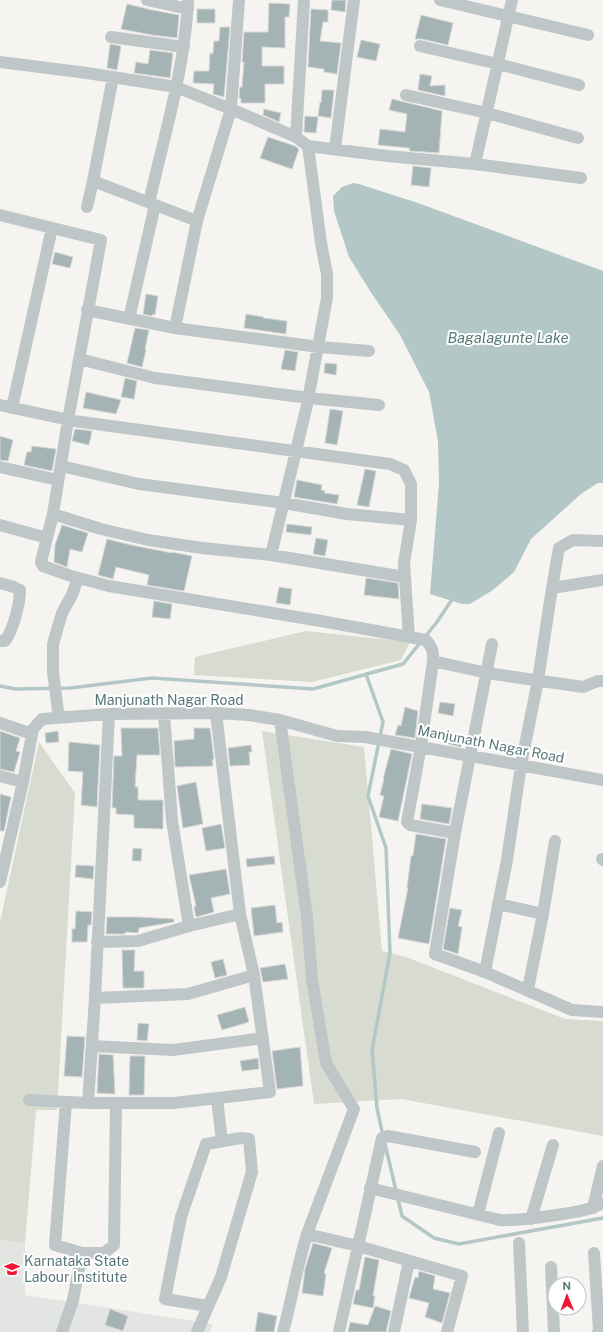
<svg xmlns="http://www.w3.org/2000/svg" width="603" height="1332" font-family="'Public Sans',sans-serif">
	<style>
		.built { fill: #e3e5e3 }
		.green { fill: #d8dbd0 }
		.water { fill: #b3c8c6 }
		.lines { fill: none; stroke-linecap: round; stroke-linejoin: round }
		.stream { stroke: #b3c8c6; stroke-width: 3.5 }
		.building { fill: #a4b4b5; stroke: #d7d6d4 }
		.street { stroke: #bec6c7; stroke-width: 12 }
		.labels { text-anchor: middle; stroke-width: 4; stroke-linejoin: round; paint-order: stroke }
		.street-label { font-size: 14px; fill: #59787a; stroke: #fff }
		.poi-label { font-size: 14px; fill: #59787a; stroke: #fff; text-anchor: start }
		.water-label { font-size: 15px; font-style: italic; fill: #587c78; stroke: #fff }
	</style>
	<rect width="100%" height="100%" fill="#f6f4f1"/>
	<path class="built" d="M0 1240 25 1243V1295L213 1324 210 1332H0Z"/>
	<path class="green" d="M306 631 410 642 401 660 312 682 194 675 195 657Z
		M262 731 364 747 382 951 406 957 565 1019 603 1021V1136L401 1099 314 1104Z
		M39 742 75 793 57 1110H36L25 1243 0 1240V922Z"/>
	<path class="water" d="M353 183 359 184 418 203 603 271V483H598L581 494 531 539 514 572 493 590 470 604H462L430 594 439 483 438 441 429 392 400 335 370 291 349 257 334 211 333 196 342 187Z"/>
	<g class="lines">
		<path class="stream" d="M366 674 383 722 368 796 386 848 390 953 372 1050 377 1108 383 1136
			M0 686 16 689 70 688 152 678 313 689 403 664 437 622 453 598
			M385 1144 402 1216 434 1238 459 1244 603 1218"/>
	</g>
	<path class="building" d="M332 0H346L345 12 331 10Z
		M269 3 290 4 289 17H285V48L262 47V66H284V84H265V103H241V99L239 98 240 87H242L244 62H242L244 32H268Z
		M127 4 152 10 179 15 177 38 152 35 121 29Z
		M197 9H215V23H197Z
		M311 9 328 10V22H323L320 41 341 43 337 74 324 72V69L308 67Z
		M421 15 453 23 448 45 422 39H415Z
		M220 27H230L224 97 213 94 214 84 193 83 194 71H209L210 53 213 54 214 41H219Z
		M361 40 380 44 376 61 357 57Z
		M110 44 121 46 117 70 107 68Z
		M150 50 173 53 170 78 134 73 136 62 148 64Z
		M420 74 432 76 430 86 445 85V96L418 90Z
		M322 90H334L331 118 318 116 320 102 321 103Z
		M392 99 442 111 439 153 410 151 409 148 378 145 380 129 405 132 407 114 389 110Z
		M264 109 281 113 279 122 263 115Z
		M305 116 318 117 316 133 304 132Z
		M268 137 295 146 299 149 292 169 260 158Z
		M413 166 431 168 429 187 411 185Z
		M55 252 73 257 70 268 52 264Z
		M146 294 158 296 155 315 153 314 152 316 143 314Z
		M246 314 264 317 263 318 287 321 286 334 244 328Z
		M135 328 149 330 145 349 146 350 142 367 127 363Z
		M285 350 298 352 295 371 281 369Z
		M325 363 337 364 336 375 324 373Z
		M125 378 137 381 134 399 121 397Z
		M86 392 121 400 116 414 83 408Z
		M330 409 343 411 337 445 325 443Z
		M75 429 92 431 89 445 72 441Z
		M0 436 13 440 8 461 0 460Z
		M32 446 56 449 52 471 24 465 27 452H31Z
		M365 469 376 471 369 507 357 505Z
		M297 480 322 485 321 490 325 491 324 493 339 495 337 504 294 497Z
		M287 524 312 527 311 535 286 532Z
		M62 525 88 533 82 552 70 549 67 567 54 562 55 545Z
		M316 538 328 540 325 556 313 554Z
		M107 539 131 545 172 553V552L192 556 184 591 147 585 149 575 116 567 113 579 98 575Z
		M366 578 398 583 399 599 364 595Z
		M279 587 292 589 290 605 276 603Z
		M154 601 172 604 170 619 152 617Z
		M440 702 455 704 453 716 438 713Z
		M405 707 418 711 415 738 395 735 398 725 401 726Z
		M121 728H158L160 755H137L135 787H138V800H163V829L134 828V815L116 814V808H112L114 756H122Z
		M194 728H210L214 759 212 760 213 766 175 767 174 741 194 739Z
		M0 731 20 738 16 751 20 752 14 772 0 769Z
		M58 731 59 742 46 743 45 733Z
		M450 734 464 737 461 747 448 744Z
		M69 742 100 745 97 807 81 805 83 772 68 771Z
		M251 745 252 752H249L250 765 230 766 228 748Z
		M391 749 412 754 398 821 379 817 384 796 380 795 384 779H383Z
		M196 782 203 824 183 828 177 786Z
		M0 794 11 797 4 831H0Z
		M422 804 452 808 449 824 420 819Z
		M221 824 225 848 206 851 202 828Z
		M416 834 446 839 429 944 398 938 408 888H407L411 856H413Z
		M133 848 142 849 141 861H132Z
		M274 856 275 864 247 867 246 859Z
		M76 865 94 866 93 879 75 877Z
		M226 869 230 894 211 898 214 912 196 917 194 907 196 906 189 875Z
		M275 905 277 923 282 922 283 932 254 936 251 908Z
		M450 908 462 910 458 926 462 927 458 954 443 949Z
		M76 911 92 912 91 925H88L87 942H72V929H75Z
		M107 917H139L174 919V922L139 928 138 933 125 932V934H106Z
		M122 950H135L134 971H144V988H123Z
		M223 959 227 975 215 978 211 962Z
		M285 964 288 979 263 982 260 968Z
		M245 1007 249 1022 222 1030 217 1015Z
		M138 1023 149 1024 147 1041 137 1040Z
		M67 1036 85 1037 82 1077 64 1076Z
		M300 1047 303 1086 277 1089 272 1051Z
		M99 1054 113 1055 115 1094 97 1093Z
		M130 1056H145L144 1095H129Z
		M258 1058 259 1069 242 1071 240 1061Z
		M313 1243 332 1248 324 1273 326 1274 323 1296 302 1293 305 1269Z
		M365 1257 379 1260 373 1296H375L373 1308 353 1304 356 1290H359Z
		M419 1271 435 1276 433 1289 450 1293 442 1323 425 1317 429 1303 409 1298 415 1277 418 1278Z
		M375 1306 391 1311 386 1332H348L350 1322 368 1325Z
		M110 1309 128 1316 123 1331 105 1325Z
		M258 1312 277 1316 274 1332H255Z"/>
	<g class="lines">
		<path class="street" d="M147 0 188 9
			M440 0 588 35
			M111 37 184 47
			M420 46 498 64 579 85
			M0 62 87 73 176 87 231 109 296 137 308 146 387 156 475 164 581 178
			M113 77 93 181 197 221
			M406 95 487 113 578 138
			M296 137 304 0
			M335 149 354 0
			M475 164 512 0
			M149 203C164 136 185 69 188 0
			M87 207 93 181
			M0 215 101 240 68 420 53 514 41 562 43 566 71 576 109 586 321 621 426 640C432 647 434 652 433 661L421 746 407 822 410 825 455 833
			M87 310 175 328 319 347 369 351
			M129 319 155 205
			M175 328 197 221 231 109 239 0
			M79 359 155 378 309 398 379 405
			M0 405 74 421 390 464 404 470 411 484V520L404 563 409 637
			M12 408 52 228
			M61 466 139 484 284 503 347 514 411 520
			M0 467 58 480
			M53 514 101 529 148 540 202 548 271 555 405 577
			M0 525 47 538
			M271 555 307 405 327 298V274L321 243 308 146
			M0 583 14 587 20 590C20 604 13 630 5 641H0
			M552 588 603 580
			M492 644 455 833 435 954 485 972 572 1010 603 1012
			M433 661 487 673 583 687 598 681H603
			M164 714 172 821 189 926
			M60 717 58 711 53 672V644L62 613 72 595 78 578
			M280 720 307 917 312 979 326 1063 354 1109 307 1234C297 1266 292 1299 283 1332
			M0 723 32 734
			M0 776 23 782
			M602 859 603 860
			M0 882 23 782 33 729 42 719 109 714 216 713 249 715 280 720 337 736 365 737 603 780
			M498 904 543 914
			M97 942 138 941 189 926 240 914
			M485 972 507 860 521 765 538 680 552 588 559 548 573 540 603 541
			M528 989 543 914 555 841
			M95 998 188 994 254 975
			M92 1046 173 1050 263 1038
			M217 1099 222 1141
			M29 1100 88 1103H174L270 1092 254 975 240 914 216 713
			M66 1102 55 1245 82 1253
			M88 1103 95 998 109 714
			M370 1188 500 1220C517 1221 533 1218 549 1216 568 1213 586 1212 603 1203
			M593 1208 603 1166
			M478 1214 499 1133
			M531 1219 553 1145
			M307 1234 358 1246 462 1276 447 1332
			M519 1243 523 1332
			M594 1253 599 1330 598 1332
			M551 1267 554 1332
			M62 1332 73 1300 82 1253H104L114 1245 116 1103
			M197 1332 221 1277 252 1172 249 1139 241 1138 206 1144 181 1217 165 1299 208 1306
			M339 1332 382 1138 388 1136 475 1152
			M394 1332 409 1261"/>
	</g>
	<defs>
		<symbol id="university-bare" viewBox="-9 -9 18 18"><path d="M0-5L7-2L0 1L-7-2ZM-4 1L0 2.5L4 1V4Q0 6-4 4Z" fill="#f41333" stroke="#fff" stroke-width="2.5" paint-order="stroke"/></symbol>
	</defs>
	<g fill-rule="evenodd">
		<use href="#university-bare" x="1" y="1258" width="22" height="22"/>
	</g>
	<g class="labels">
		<g class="street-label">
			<text x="169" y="705">Manjunath Nagar Road</text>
			<text transform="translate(491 744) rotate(11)" y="5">Manjunath Nagar Road</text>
		</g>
		<g class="poi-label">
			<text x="24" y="1266">Karnataka State<tspan x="24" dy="16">Labour Institute</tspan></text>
		</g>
		<g class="water-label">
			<text x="508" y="343">Bagalagunte Lake</text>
		</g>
	</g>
	<g transform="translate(567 1296) rotate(359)"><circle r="19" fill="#ffffff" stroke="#bdc9ca"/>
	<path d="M0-3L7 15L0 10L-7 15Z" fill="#f41333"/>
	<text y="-6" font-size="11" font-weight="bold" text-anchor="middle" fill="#59787a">N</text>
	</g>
</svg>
